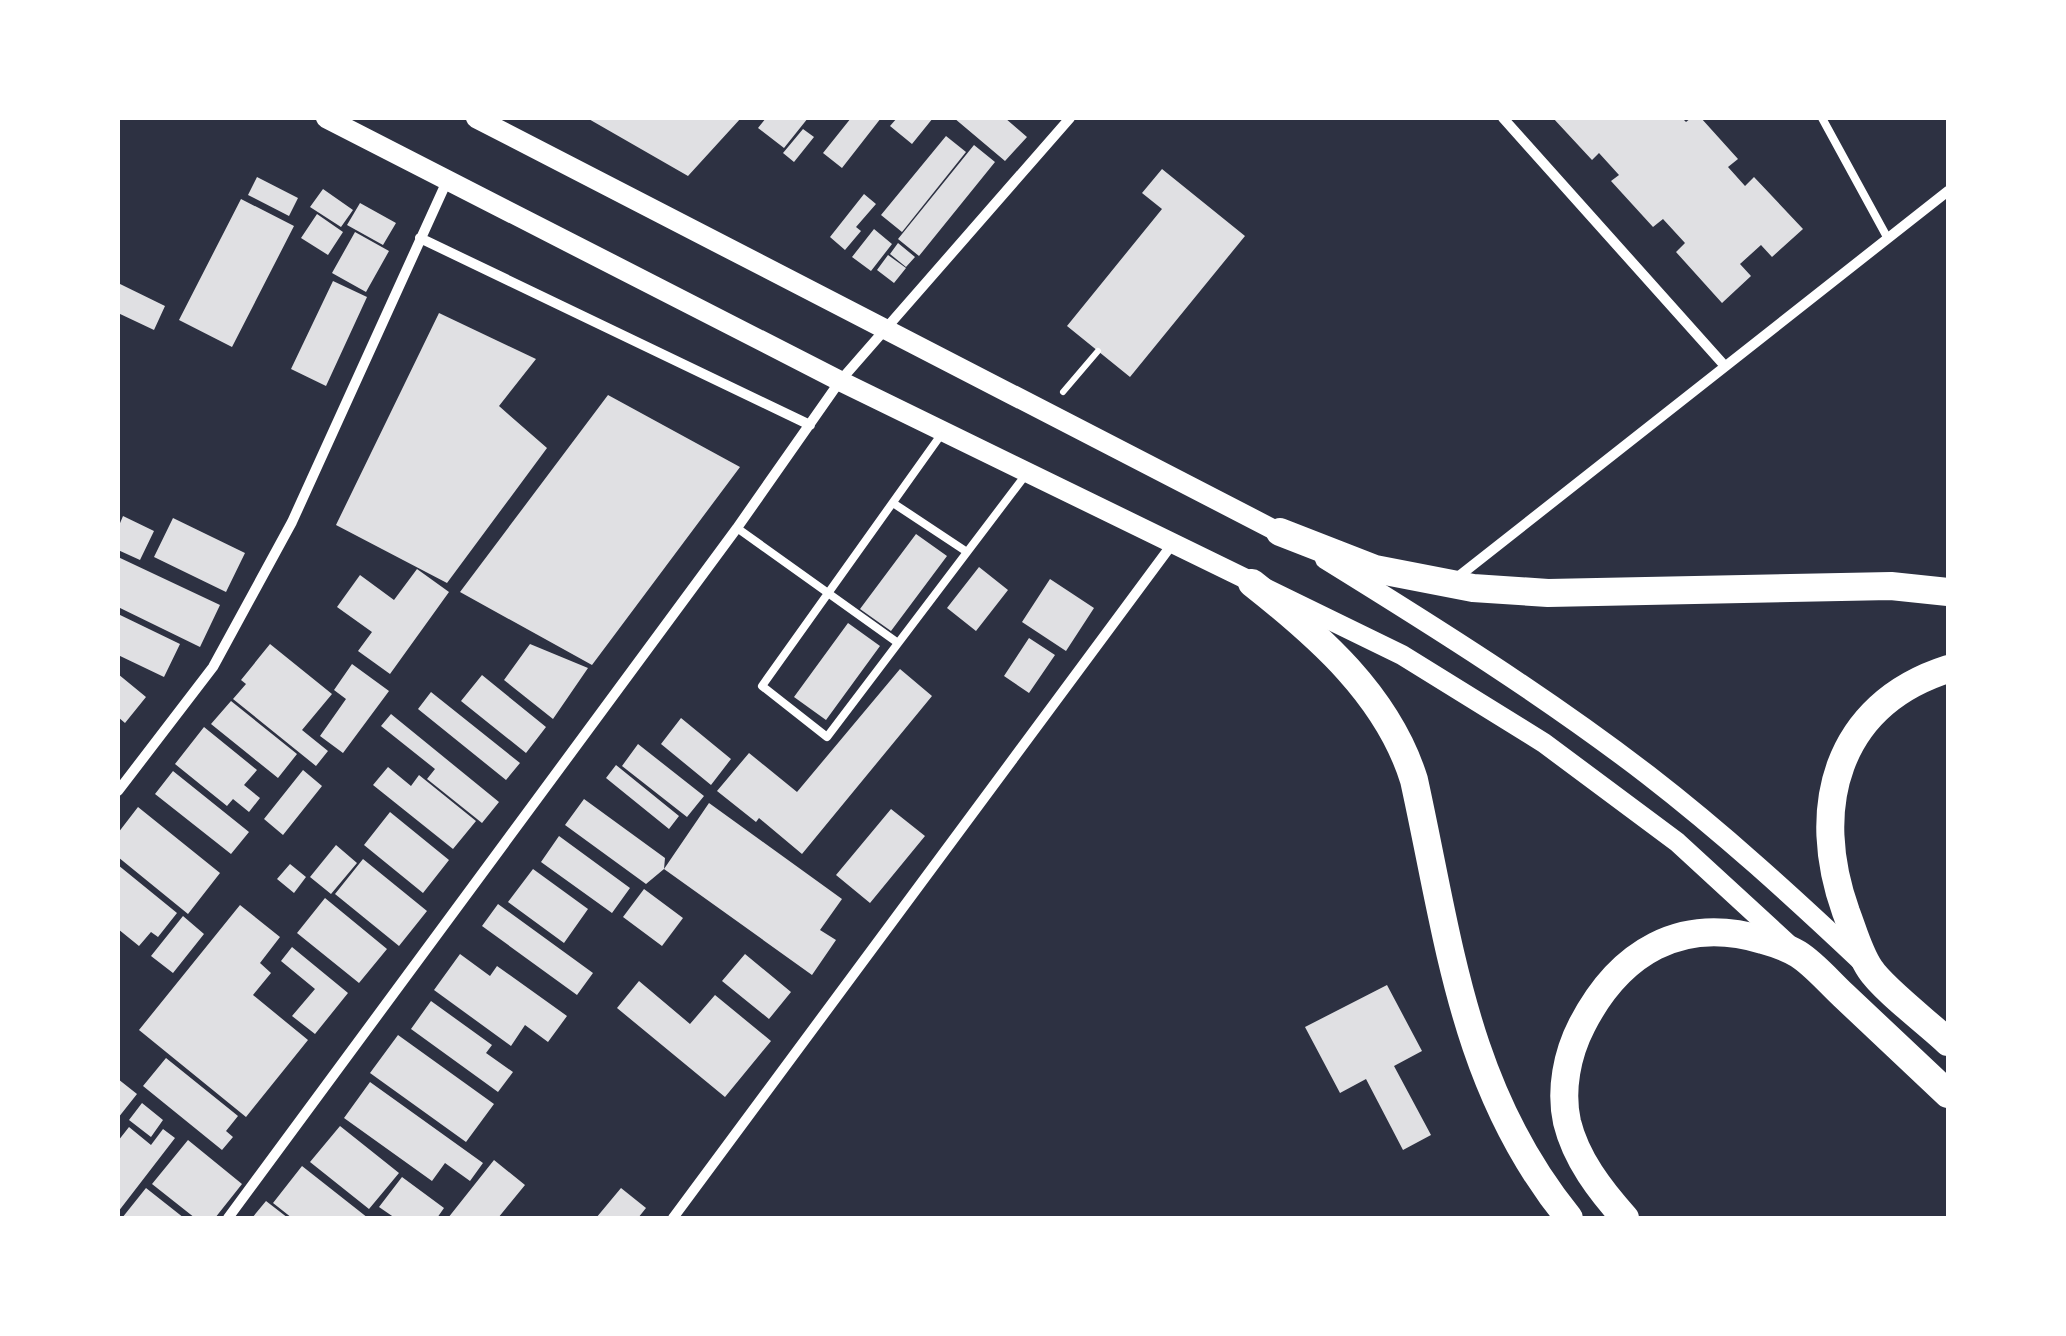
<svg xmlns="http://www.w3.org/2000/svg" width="2066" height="1336" font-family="'Work Sans',sans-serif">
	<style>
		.building { fill: #e0e0e3 }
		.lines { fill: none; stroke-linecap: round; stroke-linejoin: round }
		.path { stroke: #fff; stroke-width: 6 }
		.service { stroke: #fff; stroke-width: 8 }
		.minor { stroke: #fff; stroke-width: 10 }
		.secondary { stroke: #fff; stroke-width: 20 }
		.trunk { stroke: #fff; stroke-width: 28 }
	</style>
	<rect width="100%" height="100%" fill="#2d3142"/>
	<path class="building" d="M587 118H741L688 176Z
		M766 118H808L784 148 758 128Z
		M851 118H881L842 168 823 153Z
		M897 118H933L912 144 890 126Z
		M954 118H1005L1027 137 1005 161Z
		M1553 118H1682L1686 122 1691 118H1701L1738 159 1728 167 1745 186 1754 177 1803 229 1772 257 1761 245 1740 264 1751 276 1722 303 1676 252 1685 243 1663 219 1653 227 1611 181 1619 175 1599 153 1592 160Z
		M803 129 814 137 794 162 783 153Z
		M946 136 966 152 902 232 881 215Z
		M974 145 995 162 919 256 898 239Z
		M1162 169 1245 236 1130 377 1067 326 1162 209 1142 193Z
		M257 177 298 198 289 216 248 195Z
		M323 189 353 210 341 227 310 207Z
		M864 194 876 204 856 227 861 231 845 250 830 237Z
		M241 199 294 226 232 347 179 320Z
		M360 203 396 223 383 245 347 225Z
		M317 214 343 232 328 255 301 238Z
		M874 229 892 244 871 271 852 257Z
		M355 232 389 251 366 292 332 273Z
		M898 243 915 257 906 267 890 254Z
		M888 255 906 268 894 283 877 270Z
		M333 281 367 297 326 386 291 369Z
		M118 283 165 306 154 330 118 313Z
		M439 313 536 359 499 406 547 448 447 583 336 525Z
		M608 395 740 467 592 665 460 592Z
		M123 516 154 531 140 560 118 550V528Z
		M173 518 245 553 226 592 154 557Z
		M916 534 947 556 891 631 860 609Z
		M118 557 220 605 200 647 118 607Z
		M979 567 1008 590 976 631 947 608Z
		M417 569 449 592 390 674 358 651 372 632 337 607 360 575 394 600Z
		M1050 579 1094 608 1066 651 1022 622Z
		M118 614 180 644 164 677 118 655Z
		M848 623 880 646 826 720 794 697Z
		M1029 638 1055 655 1029 693 1004 676Z
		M270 644 332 694 302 730 328 751 316 766 233 699 246 684 241 680Z
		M530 644 588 668 553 719 504 680Z
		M352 664 389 691 343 753 320 736 346 699 334 690Z
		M900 669 932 696 802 854 759 818 756 822 717 791 749 753 797 792Z
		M118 674 146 697 125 723 118 717Z
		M482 675 546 727 526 753 461 701Z
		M431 692 520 763 506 780 418 709Z
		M231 701 297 754 278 778 211 724Z
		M391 714 499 802 482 823 427 779 435 769 381 726Z
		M681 718 731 759 711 785 661 744Z
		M204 727 257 770 244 785 260 798 249 812 233 799 227 806 175 764Z
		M638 744 704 796 687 817 622 766Z
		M616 765 679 816 669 829 606 778Z
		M388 767 411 786 419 775 476 821 453 849 373 785Z
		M303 770 322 786 283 835 264 819Z
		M173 771 249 832 231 854 155 794Z
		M584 799 665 858 664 869 646 884 565 825Z
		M709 803 842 899 820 930 836 940 812 975 664 869Z
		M138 807 220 873 188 914 118 857V833Z
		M891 809 925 836 870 903 836 875Z
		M390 812 449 860 423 893 364 845Z
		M559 836 630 888 612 913 541 862Z
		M336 845 357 863 331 894 310 877Z
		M363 859 427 911 399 946 335 894Z
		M290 864 306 877 294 893 277 879Z
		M118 865 177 913 158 937 151 932 139 946 118 929Z
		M533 869 588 909 564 943 508 902Z
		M644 889 683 918 662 946 623 917Z
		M325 898 387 949 359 983 297 933Z
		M498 904 593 973 577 995 482 926Z
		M240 905 280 937 260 963 271 973 253 995 308 1040 246 1117 139 1030Z
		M183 916 204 934 173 973 151 956Z
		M292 947 348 993 315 1034 292 1016 315 989 281 961Z
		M460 954 490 976 497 966 567 1016 548 1042 525 1025 511 1046 434 990Z
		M745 954 791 992 769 1019 722 981Z
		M639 981 690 1024 715 995 771 1041 725 1097 617 1008Z
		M1387 985 1422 1051 1394 1066 1431 1135 1403 1150 1366 1079 1340 1093 1305 1027Z
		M431 1001 492 1045 486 1053 513 1072 498 1092 411 1029Z
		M398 1035 494 1104 466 1142 370 1073Z
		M166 1058 238 1116 226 1131 233 1137 222 1150 143 1086Z
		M118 1079 137 1094 118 1118Z
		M370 1082 483 1163 470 1181 445 1163 432 1181 344 1118Z
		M142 1103 163 1120 151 1137 129 1120Z
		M340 1126 399 1173 369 1209 310 1162Z
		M129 1127 151 1145 163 1129 175 1138 118 1212V1141Z
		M188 1140 242 1184 215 1218H195L152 1184Z
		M494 1160 525 1185 498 1218H448Z
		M302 1166 368 1218H292L273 1203Z
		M402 1177 444 1208 437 1218H395L379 1207Z
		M146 1188 184 1218H122Z
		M621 1188 646 1208 638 1218H596Z
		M266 1201 288 1218H252Z"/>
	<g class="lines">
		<path class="path" d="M1063 392 1098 351"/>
		<path class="service" d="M1822 118 1887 237
			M943 432 762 686 827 737 1027 473
			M893 503 967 552
			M737 528 898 643"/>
		<path class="minor" d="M1503 118 1724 365
			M420 238 810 425
			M1454 580 1948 191
			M118 791 213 667 292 522 447 181
			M228 1218 737 528 840 381 1070 118
			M673 1218 1173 543"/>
		<path class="secondary" d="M326 118 840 381 1402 655 1544 743 1677 842 1787 943
			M476 118 1292 539
			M1325 559C1435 627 1545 696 1648 775 1723 833 1792 896 1861 961"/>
		<path class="trunk" d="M1280 532 1375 569 1473 588 1548 593 1891 586 1948 592
			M1252 583C1319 636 1388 696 1414 780 1449 939 1463 1088 1569 1218
			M1948 669C1835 705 1809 809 1846 912 1853 930 1859 953 1870 969 1883 989 1929 1024 1948 1042
			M1625 1218C1600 1190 1576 1159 1567 1122 1560 1090 1567 1054 1582 1025 1619 953 1680 915 1763 940 1774 943 1788 948 1798 954 1814 964 1829 982 1843 995 1878 1028 1913 1061 1948 1094"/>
	</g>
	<rect width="2066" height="1336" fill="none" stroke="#ffffff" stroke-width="240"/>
</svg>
